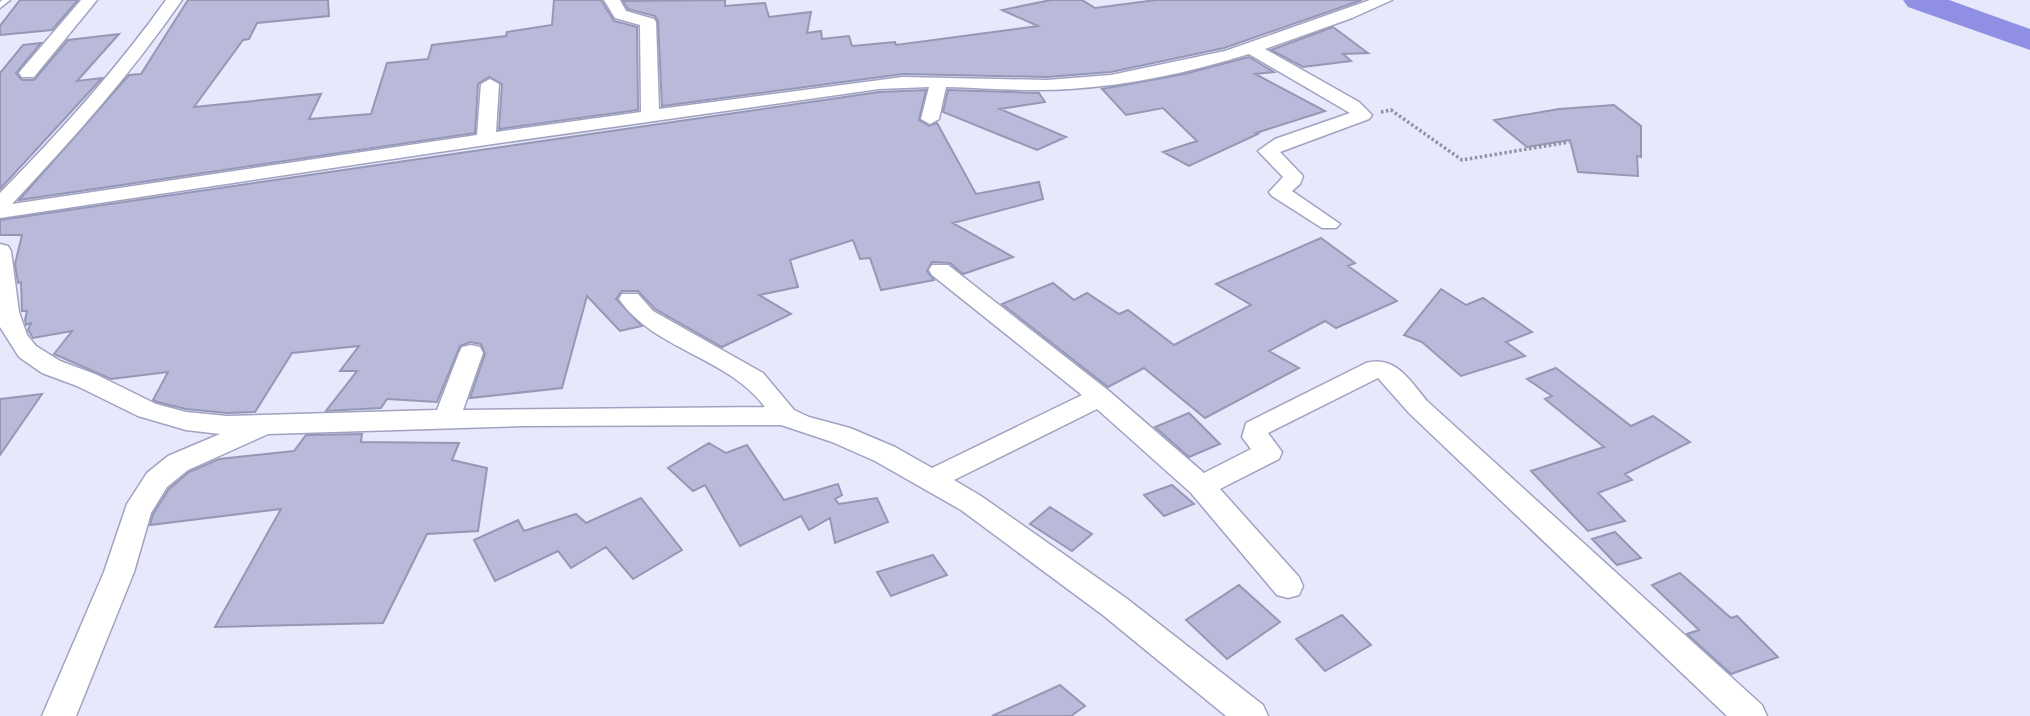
<svg xmlns="http://www.w3.org/2000/svg" width="2030" height="716" font-family="Spectral,serif">
	<style>
		.lines { fill: none; stroke-linecap: round; stroke-linejoin: round }
		.river { fill: #8f8fe3; fill-rule: evenodd }
		.building { fill: #b9bada; stroke: #9597b5; stroke-width: 2 }
		.service-casing { stroke: #a1a2c1; stroke-width: 3 }
		.minor-casing { stroke: #a1a2c1; stroke-width: 3 }
		.path { stroke: #9192a3; stroke-width: 3.5; stroke-dasharray: 2.5 2.5; stroke-linecap: butt }
		.service { fill: #fff; fill-rule: evenodd }
		.minor { fill: #fff; fill-rule: evenodd }
	</style>
	<rect width="100%" height="100%" fill="#e7e8fc"/>
	<g class="lines">
		<path class="river" d="M1903 0H1949L2030 29V50L1908 7Z"/>
	</g>
	<path class="building" d="M20 0H78L52 30 0 35V26Z
		M188 0H328L329 16 257 23 249 39 243 40 194 107 321 94 309 119 371 114 387 63 428 59 432 45 506 36 507 32 552 25 554 0H601L614 21 637 27 638 110 499 129 502 84 489 77 478 84 475 133 19 200 129 75 141 74Z
		M725 0V6L765 3 769 17 811 12 807 33 821 31 822 39 849 36 852 46 895 42 896 45 1038 26 1002 10 1051 0H1082L1095 8 1156 0H1362L1224 48 1111 72 1047 77 903 74 662 106 658 21 655 16 628 9 623 1Z
		M1333 27 1368 53 1343 54 1351 61 1303 67 1271 50Z
		M119 34 77 81 102 78 0 189V73L23 45 41 43 16 73 22 80H34L68 40Z
		M1249 57 1274 72 1255 74 1325 111 1256 133 1258 134 1189 166 1163 152 1197 141 1163 108 1126 115 1102 89 1184 74Z
		M926 90 919 120 929 126 937 123 976 194 1039 182 1043 199 953 223 1013 257 963 274 950 263 932 262 927 271 934 280 881 290 870 258 860 259 853 240 790 260 798 287 759 295 791 314 722 347 655 309 638 291H622L616 299 642 326 620 331 587 296 562 388 470 398 485 354 481 344 470 342 460 346 437 402 387 399 381 408 326 411 357 371H340L359 346 292 353 255 412 227 413 186 409 157 402 153 400 168 372 111 379 54 354 72 331 33 338 28 330 31 323 26 325 25 320 27 311H22L21 282 18 283 15 264 22 235H0V220L879 92Z
		M948 90 1039 93 1045 102 1000 109 1066 137 1037 150 943 112Z
		M1614 105 1641 126V157L1637 156 1638 176 1578 172 1570 140 1527 147 1494 120 1559 109Z
		M1321 238 1355 263 1348 266 1397 301 1336 328 1325 321 1269 351 1299 368 1205 418 1144 368 1108 387 1002 304 1053 283 1074 300 1087 293 1119 314 1128 310 1174 345 1251 305 1216 284Z
		M1441 289 1466 305 1483 298 1532 332 1506 342 1525 356 1461 376 1422 342 1404 335Z
		M1556 368 1631 426 1653 416 1690 442 1625 474 1632 480 1598 493 1625 521 1588 531 1531 471 1604 447 1545 399 1552 396 1527 379Z
		M42 394 0 455V399Z
		M1189 413 1220 444 1189 457 1155 427Z
		M362 434 361 442 459 443 452 460 487 468 478 531 427 534 383 623 215 627 281 509 150 525 153 514 169 489 189 472 219 459 294 451 306 435Z
		M709 443 726 453 747 445 784 500 838 484 842 495 835 499 839 504 877 498 888 522 835 543 830 518 809 530 801 516 740 546 705 485 693 491 668 468Z
		M1172 485 1194 504 1164 516 1144 495Z
		M641 498 682 550 633 579 606 547 571 568 558 551 495 581 474 540 518 520 524 531 576 514 586 523Z
		M1050 507 1092 534 1072 551 1030 524Z
		M1615 532 1641 558 1617 565 1592 539Z
		M933 555 947 575 891 596 877 572Z
		M1680 573 1731 618 1737 616 1778 657 1731 674 1687 634 1699 630 1652 585Z
		M1239 585 1280 622 1227 659 1186 620Z
		M1342 615 1371 645 1325 671 1296 639Z
		M1060 685 1085 706 1071 716H992Z"/>
	<g class="lines">
		<defs>
			<path id="service" d="M2 0H10L0 8V2Z"/>
			<path id="minor" d="M81 0H97L34 77H22L19 73 22 69Z
				M166 0H182C131 74 73 139 12 204L477 135 481 84 490 79 499 84 496 132 641 112 640 25 615 18 604 0H620L626 11 654 19 656 22 659 109 903 77 1047 80 1111 75 1225 51 1370 0H1392L1352 18 1265 49 1359 102 1372 115 1369 119 1280 152 1303 176 1300 184 1292 191 1340 224 1336 228H1322L1272 196 1269 192 1283 177 1258 151 1275 139 1350 113 1249 54C1191 72 1131 85 1070 89 1029 92 988 88 946 87L939 119 930 124 921 119 929 87 879 89 486 145 0 218V193C60 132 116 70 166 0Z
				M0 244 8 246 11 251 19 312 27 335 36 346 60 361 95 374 156 404 186 412 227 416 437 410 459 353 462 347 471 345 480 347 483 353 463 410 765 407C728 357 654 350 619 299L622 294H638L653 311 763 373 794 410 809 417 850 428 895 447 932 468 1082 395 932 275 929 270 932 265H948L1109 391 1204 473 1251 449 1242 437 1246 423 1366 363C1396 355 1410 381 1427 401L1762 705 1767 716H1727L1409 413 1378 378 1268 433 1282 452 1279 459 1220 489 1299 577 1303 586 1299 595 1288 598 1277 595 1191 493 1097 409 954 480 981 496 1126 598 1263 705 1268 716H1226L1104 616 961 510 875 461 832 442 781 425 522 426 268 434 188 470 167 487 151 513 134 572 76 716H42L104 572 127 504 147 473 168 456 220 434 186 430 138 416 77 386 42 373 19 357 0 327Z"/>
		</defs>
		<use href="#service" class="service-casing"/>
		<use href="#minor" class="minor-casing"/>
		<path class="path" d="M1381 112 1391 110 1462 160 1569 142"/>
		<use href="#service" class="service"/>
		<use href="#minor" class="minor"/>
	</g>
</svg>
